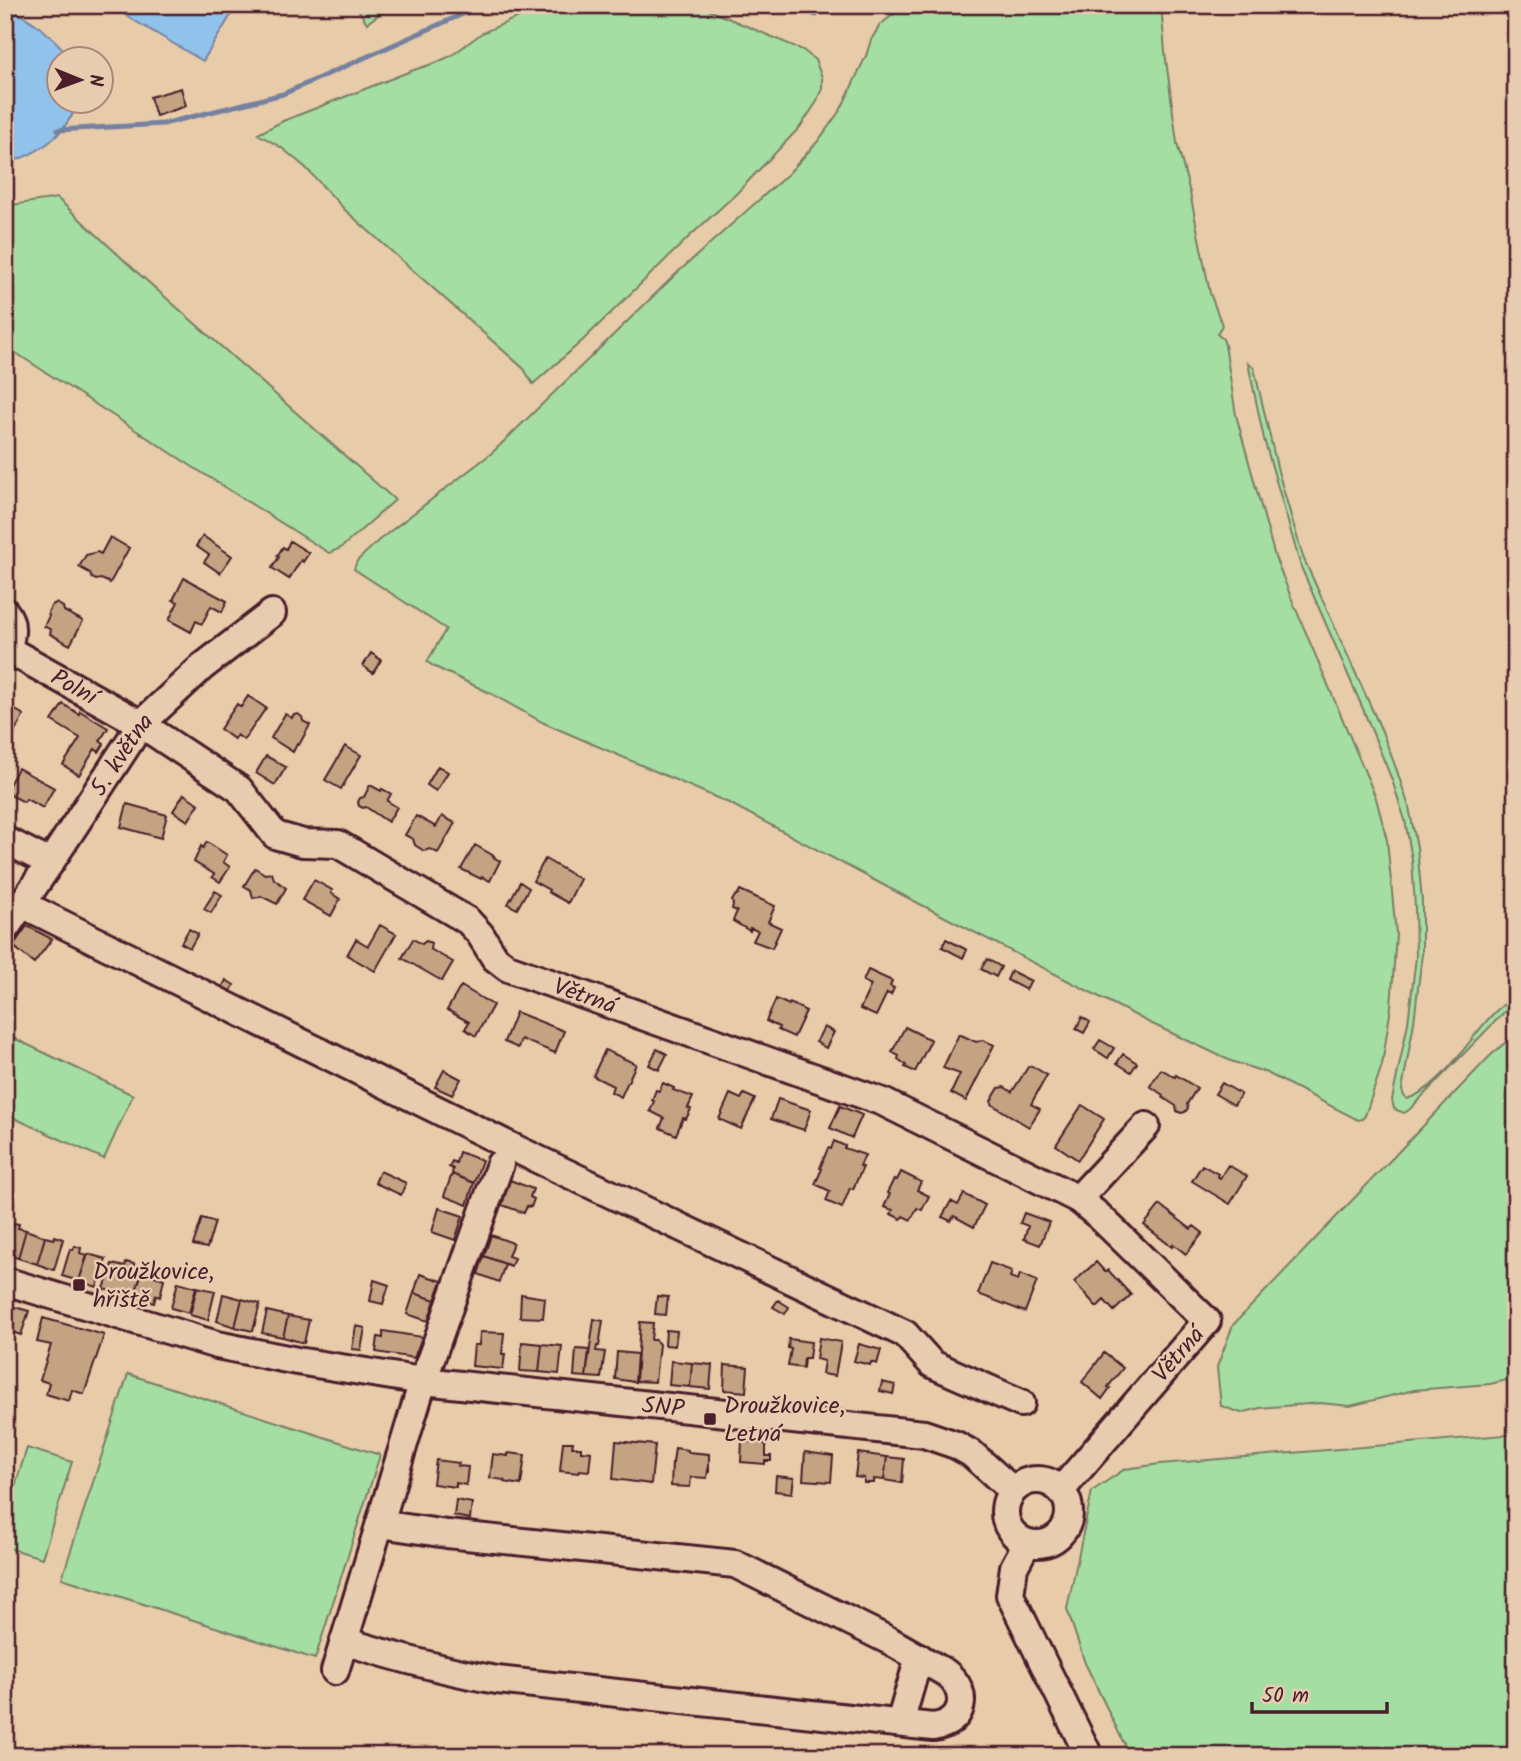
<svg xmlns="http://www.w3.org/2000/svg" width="1521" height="1761" font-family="Kalam,sans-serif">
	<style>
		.green { fill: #a5dea2; stroke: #787e66; stroke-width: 2 }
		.water { fill: #90c2ec; stroke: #74819f; stroke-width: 2 }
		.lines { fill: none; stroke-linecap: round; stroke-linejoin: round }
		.stream { stroke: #74819f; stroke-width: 5 }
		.building { fill: #c4a382; stroke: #4a1f2b; stroke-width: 2 }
		.minor-casing { stroke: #4a1f2b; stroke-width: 32 }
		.minor { stroke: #e8ccaf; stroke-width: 26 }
		.poi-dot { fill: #4a1f2b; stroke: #e8ccaf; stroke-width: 2.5 }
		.labels { text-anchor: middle; stroke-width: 5; stroke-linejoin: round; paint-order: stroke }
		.street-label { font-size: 24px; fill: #4a1f2b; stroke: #e8ccaf }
		.poi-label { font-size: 24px; fill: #4a1f2b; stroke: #e8ccaf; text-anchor: start }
	</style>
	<rect width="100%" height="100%" fill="#e8cba9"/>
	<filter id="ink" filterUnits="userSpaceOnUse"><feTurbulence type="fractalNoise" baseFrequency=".0143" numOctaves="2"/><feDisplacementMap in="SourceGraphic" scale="14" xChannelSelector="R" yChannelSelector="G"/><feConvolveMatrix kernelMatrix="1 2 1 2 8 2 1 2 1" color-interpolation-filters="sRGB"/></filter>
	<g filter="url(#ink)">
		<path class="green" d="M355 5H392L367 23Z
			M546 5H697L803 50 815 60 822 77V88L816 103 800 127 736 194 691 235 582 341 533 384 524 369 345 210 305 167 282 148 258 134 283 121 411 71 435 63 451 56 482 33Z
			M905 5H1161L1165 52 1177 143 1190 193 1210 293 1222 325 1217 334 1223 339 1225 345 1236 415 1275 557 1295 607 1376 798 1387 840 1396 934 1391 1007 1382 1065 1365 1116 1362 1119 1358 1120 1267 1073 1231 1061 1148 1022 889 888 731 804 544 723 488 692 435 667 427 662 446 629 354 569 357 561 379 540 493 452 677 273 788 174 818 141 841 109 866 56 871 40 880 25Z
			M57 198 138 273 395 500 341 548 329 553 196 469 5 346V206Z
			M1248 363 1254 368 1278 471 1303 557 1381 729 1396 768 1409 807 1417 847 1422 901V954L1414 1022 1402 1090 1404 1096 1407 1099C1443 1087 1468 1039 1494 1013 1501 1006 1508 1001 1516 995V1000L1409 1110 1404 1113 1394 1109 1392 1100 1408 1023 1416 957 1415 908 1412 859 1405 820 1392 780 1363 709 1301 567 1264 439Z
			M1516 1033V1378L1490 1384 1414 1390 1350 1406 1320 1403 1260 1408 1241 1413 1221 1406 1217 1367 1233 1325 1490 1056Z
			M5 1034 133 1095 104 1159 5 1114Z
			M128 1374 380 1455 315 1659 62 1578Z
			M1516 1434V1756H1130L1085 1663 1067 1609 1092 1491 1125 1469 1160 1464Z
			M27 1448 72 1462 42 1558 5 1547V1518Z"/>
		<path class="water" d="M108 5H237L203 61Z
			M15 12C39 23 55 40 72 59L60 60V102H79C63 137 41 153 5 164V14Z"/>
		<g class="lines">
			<path class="stream" d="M790 5 816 15
				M58 130 163 124 283 94 483 5"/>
		</g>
		<path class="building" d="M181 88 186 106 156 116 150 97Z
			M203 536 232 556 220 573 204 562 209 555 196 546Z
			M110 537 129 548 110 583 101 579 96 580 92 578 90 573 79 567 86 555 97 552 101 554Z
			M290 541 309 553 303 562 301 560 289 579 272 568 279 557 277 556 283 547 286 549Z
			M184 578 227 601 222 612 211 606 202 624 196 621 191 632 169 620 178 602 173 600Z
			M56 603 63 607 64 611 83 621 70 645 50 634 51 630 44 626 49 616 48 612 52 605Z
			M371 653 381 660 373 673 363 666Z
			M248 696 266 708 244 740 237 735 234 739 220 729 237 704 241 707Z
			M5 700 10 703 8 706 24 715 12 736 5 732Z
			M63 704 79 714 80 711 108 728 100 741 104 744 99 752 95 749 79 775 63 765 80 738 52 721Z
			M285 714 292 718 293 715 298 714 302 717 303 721 310 725 299 745 297 744 293 752 271 738Z
			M345 746 361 755 341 789 325 780Z
			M266 756 286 767 275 785 256 773Z
			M438 766 448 772 436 791 427 785Z
			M18 768 54 788 43 808 26 799 24 802 5 792Z
			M370 785 381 791 382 789 391 794 387 801 397 807 388 822 366 807 363 808 359 806 358 802 360 798 364 797Z
			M184 794 199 804 188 821 173 811Z
			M127 804 167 815 161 838 121 827Z
			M416 816 436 827 442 816 455 823 438 853 430 849 424 851 415 845 413 839 405 835Z
			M207 842 227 855 223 862 230 867 220 882 212 877 214 874 194 862 201 846 203 848Z
			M475 845 494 856 493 857 500 861 490 881 482 877 481 879 461 869Z
			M545 859 580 879 568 903 548 892 549 890 533 881Z
			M255 868 265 874 272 873 274 879 286 888 277 904 261 896 253 898 251 890 244 886Z
			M314 880 332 890 331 893 340 899 331 916 302 900Z
			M520 882 529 888 517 909 508 904Z
			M740 890 775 906 768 922 781 928 772 948 753 941 758 931 750 928V931L733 921 737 911 732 909 733 905 732 901 735 896 738 894Z
			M215 891 222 895 211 913 204 909Z
			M380 925 396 934 375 971 347 955 356 939 368 946Z
			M27 926 52 939 34 963 13 946Z
			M189 929 198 934 190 948 181 943Z
			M413 939 422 944 426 941 431 943 430 949 453 962 442 981 402 958Z
			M946 939 967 950 963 958 942 947Z
			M987 959 1001 967 996 977 981 969Z
			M868 970 892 981 890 986 894 988 891 995 887 993 876 1016 860 1009 871 985 863 981Z
			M1011 971 1031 981 1026 990 1007 980Z
			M226 980 234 985 228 996 220 992Z
			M461 986 493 1005 476 1036 465 1029 469 1022 447 1010Z
			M776 999 789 1005 790 1003 806 1011 794 1037 778 1030 779 1027 766 1021Z
			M516 1012 564 1031 555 1053 521 1039 518 1048 504 1042Z
			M1082 1017 1090 1022 1084 1033 1076 1029Z
			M824 1027 834 1032 826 1048 816 1042Z
			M905 1027 931 1040 915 1072 905 1067 906 1065 898 1059 899 1056 892 1052Z
			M959 1034 976 1042 983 1040 994 1045 966 1101 951 1093 960 1074 943 1068Z
			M1100 1040 1114 1048 1108 1058 1094 1049Z
			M657 1049 667 1054 659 1070 649 1065Z
			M605 1050 636 1064 621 1097 611 1092 613 1086 593 1076Z
			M1123 1054 1137 1063 1131 1072 1117 1063Z
			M1032 1066 1047 1075 1031 1104 1040 1109 1029 1127 993 1105 991 1101 999 1088 1004 1087 1012 1092 1028 1067Z
			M1161 1069 1175 1077 1176 1075 1197 1088 1187 1104 1188 1108 1185 1112 1181 1113 1177 1111 1176 1106 1162 1097 1163 1095 1150 1086Z
			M444 1070 461 1079 452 1095 435 1087Z
			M663 1083 674 1088 673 1090 693 1097 688 1108 691 1109 686 1119 683 1118 676 1135 660 1128 664 1118 650 1111 654 1101 652 1100 656 1090 659 1091Z
			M1222 1083 1241 1094 1234 1105 1215 1094Z
			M730 1094 741 1099 744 1094 755 1099 741 1129 719 1119Z
			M778 1099 811 1110 804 1130 771 1119Z
			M1082 1105 1104 1119 1078 1160 1056 1145Z
			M840 1106 862 1115 852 1138 830 1128Z
			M834 1141 845 1146 844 1148 865 1155 860 1166 863 1167 853 1189 850 1188 842 1208 826 1201 830 1191 815 1184 822 1169 820 1168 828 1148 831 1149Z
			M459 1152 482 1160 474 1183 452 1174 453 1169 449 1167 452 1161 456 1163Z
			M1202 1165 1218 1174 1217 1176 1220 1178 1228 1165 1247 1176 1230 1204 1192 1181Z
			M380 1171 406 1183 401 1195 375 1183Z
			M901 1172 921 1182 917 1190 929 1196 922 1210 917 1208 911 1220 903 1216 901 1219 891 1214 893 1210 884 1207 890 1194 887 1193 894 1179 897 1180Z
			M452 1174 474 1183 467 1205 444 1196Z
			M510 1180 533 1189 530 1197 534 1199 531 1207 527 1206 524 1213 502 1205Z
			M964 1194 985 1205 974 1227 954 1216 951 1221 942 1217 951 1201 958 1205Z
			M1160 1205 1191 1229 1194 1226 1203 1233 1186 1254 1173 1244 1172 1247 1144 1225Z
			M439 1208 463 1216 455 1240 432 1232Z
			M1024 1213 1049 1222 1040 1245 1024 1239 1028 1226 1020 1223Z
			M202 1218 215 1222 207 1248 193 1245Z
			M14 1223 19 1224 18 1228 26 1230 18 1258 5 1254V1224L13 1226Z
			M26 1230 45 1237 37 1264 18 1258Z
			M491 1235 513 1243 508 1256 514 1258 511 1266 484 1256Z
			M55 1236 63 1239 54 1270 37 1264 45 1237 54 1239Z
			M75 1246 81 1248 80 1253 87 1255 79 1281 62 1276 70 1249 73 1250Z
			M88 1254 106 1259 97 1287 79 1281Z
			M484 1256 505 1264 499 1282 478 1274Z
			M126 1262 134 1264V1266L138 1267V1271L142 1272 134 1297 104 1289 112 1264 125 1267Z
			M1096 1262 1105 1272 1108 1270 1131 1295 1114 1311 1104 1300 1097 1307 1074 1282Z
			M990 1263 1012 1271 1010 1277 1018 1280 1020 1274 1037 1281 1025 1312 978 1294Z
			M142 1272 164 1279 160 1297 156 1295 154 1303 134 1297Z
			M420 1274 442 1281 435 1300 414 1293Z
			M374 1280 389 1285 383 1304 370 1301Z
			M178 1282 196 1287 189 1313 171 1308Z
			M197 1287 215 1291 208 1320 190 1315Z
			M414 1293 435 1300 428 1321 407 1314Z
			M223 1294 242 1299 235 1327 217 1321Z
			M521 1294 545 1298 543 1318 520 1317Z
			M657 1296 668 1297 666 1315 655 1314Z
			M242 1299 260 1304 253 1331 235 1327Z
			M778 1300 789 1307 785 1314 773 1307Z
			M7 1305 29 1311 21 1335 5 1330Z
			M267 1311 288 1316 283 1337 262 1333Z
			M288 1316 309 1320 304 1343 283 1337Z
			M43 1318 104 1335 84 1394 72 1390 69 1401 46 1394 49 1383 40 1380 51 1345 37 1342Z
			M594 1319 603 1321 599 1346H597L596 1351 605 1352 601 1378 586 1377Z
			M640 1322 653 1323 651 1340H655L659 1344 655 1382 636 1381Z
			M356 1326 365 1328 361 1350 352 1349Z
			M666 1330 677 1331 675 1346 665 1345Z
			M383 1331 422 1337 414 1358 376 1352 378 1337 383 1338Z
			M480 1332 504 1333 502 1354H505L503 1369 472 1366 474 1345H479Z
			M819 1338 841 1342 835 1376 822 1374 824 1361 816 1359Z
			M789 1339 811 1342 809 1358H804L803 1368 788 1366 791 1349 788 1348Z
			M522 1342 542 1344 539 1372 520 1371Z
			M542 1344 562 1346 559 1374 539 1372Z
			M859 1344 881 1350 877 1364 871 1362 870 1365 854 1361Z
			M576 1349 589 1350 586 1377 574 1376Z
			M617 1352 637 1354 635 1382 615 1379Z
			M1104 1353 1123 1368 1108 1387 1110 1388 1102 1399 1082 1382Z
			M671 1361 692 1363 690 1387 669 1385Z
			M692 1363 712 1365 710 1389 690 1387Z
			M725 1365 748 1367 746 1392 724 1390Z
			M882 1382 895 1385 893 1394 880 1391Z
			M616 1441 655 1445 651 1484 613 1479Z
			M742 1441 766 1444V1456H771V1461H765V1464L741 1462Z
			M563 1442H573L572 1447H581V1451L591 1452 589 1471 580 1470 579 1473 560 1471Z
			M675 1448 688 1450V1452L709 1454V1471L708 1470 707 1478 691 1477 690 1487 671 1486 672 1463H673Z
			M805 1452 833 1456 831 1482 803 1480Z
			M508 1453 525 1455 521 1485 504 1482V1480L490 1478 493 1454 508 1456Z
			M858 1453 887 1457 884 1480 874 1479V1483H864V1478L855 1477Z
			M887 1457 904 1459 902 1483 884 1480Z
			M436 1460 459 1463 458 1466 468 1467 466 1485 456 1483V1487L433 1484Z
			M776 1476 794 1478 792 1493 775 1491Z
			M456 1500 472 1503 470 1519 454 1516Z"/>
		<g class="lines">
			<defs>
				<g id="minor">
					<path id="s1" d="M5 612C14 623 12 636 7 649L141 724 239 789 275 835 303 843 338 844 468 921 480 934 495 958 508 968 883 1102 1078 1199 1099 1216 1207 1321 1062 1489"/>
					<path d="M5 840 50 863"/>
					<path d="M22 904 514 1148 905 1334 932 1364 1021 1403"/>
					<path id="s2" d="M5 929 50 863 141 724 202 667 272 613"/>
					<path d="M1078 1199 1146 1126"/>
					<path id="s3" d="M5 1281 217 1345 297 1361 423 1381 924 1434 956 1445 972 1454 1012 1490"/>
					<circle cx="1037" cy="1512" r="32"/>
					<path d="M1027 1543 1014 1567 1010 1595 1089 1756"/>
					<path d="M344 1641C395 1657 445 1671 497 1680L933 1727C965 1723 970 1692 946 1673L890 1641 735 1564 447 1534 380 1524"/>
					<path d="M335 1671 423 1381 500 1164"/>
					<path d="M900 1723 919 1657"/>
				</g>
			</defs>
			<use href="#minor" class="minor-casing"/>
			<use href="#minor" class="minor"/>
		</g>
	</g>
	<g class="poi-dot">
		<rect x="72" y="1278" width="14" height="14" rx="3.5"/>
		<rect x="703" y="1412" width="14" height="14" rx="3.5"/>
	</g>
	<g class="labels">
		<g class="street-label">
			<text dy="8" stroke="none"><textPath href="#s1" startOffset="116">Polní</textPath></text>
			<text dy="8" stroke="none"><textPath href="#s2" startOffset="210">5. května</textPath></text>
			<text dy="8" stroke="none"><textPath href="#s1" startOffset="728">Větrná</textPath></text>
			<text transform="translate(1178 1354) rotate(-49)" y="8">Větrná</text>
			<text dy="8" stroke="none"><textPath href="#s3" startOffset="672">SNP</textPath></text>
		</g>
		<g class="poi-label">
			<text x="93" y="1279">Droužkovice,<tspan x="93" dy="28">hřiště</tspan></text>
			<text x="724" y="1413">Droužkovice,<tspan x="724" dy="28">Letná</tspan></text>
		</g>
	</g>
	<rect width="1521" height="1761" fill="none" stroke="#e8ccaf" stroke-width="28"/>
	<rect x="14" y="14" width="1493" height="1733" fill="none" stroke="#4a1f2b" stroke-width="2.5" filter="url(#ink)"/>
	<g transform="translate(80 80) rotate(91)"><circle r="33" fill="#e8ccaf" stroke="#a9877a" stroke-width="2"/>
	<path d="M0-5L12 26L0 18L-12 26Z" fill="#4a1f2b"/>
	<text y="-10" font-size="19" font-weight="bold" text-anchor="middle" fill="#4a1f2b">N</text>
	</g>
	<path d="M1252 1702v10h135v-10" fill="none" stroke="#4a1f2b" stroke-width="3.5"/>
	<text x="1262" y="1702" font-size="21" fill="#4a1f2b" stroke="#e8ccaf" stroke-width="5" paint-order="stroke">50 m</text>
</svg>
